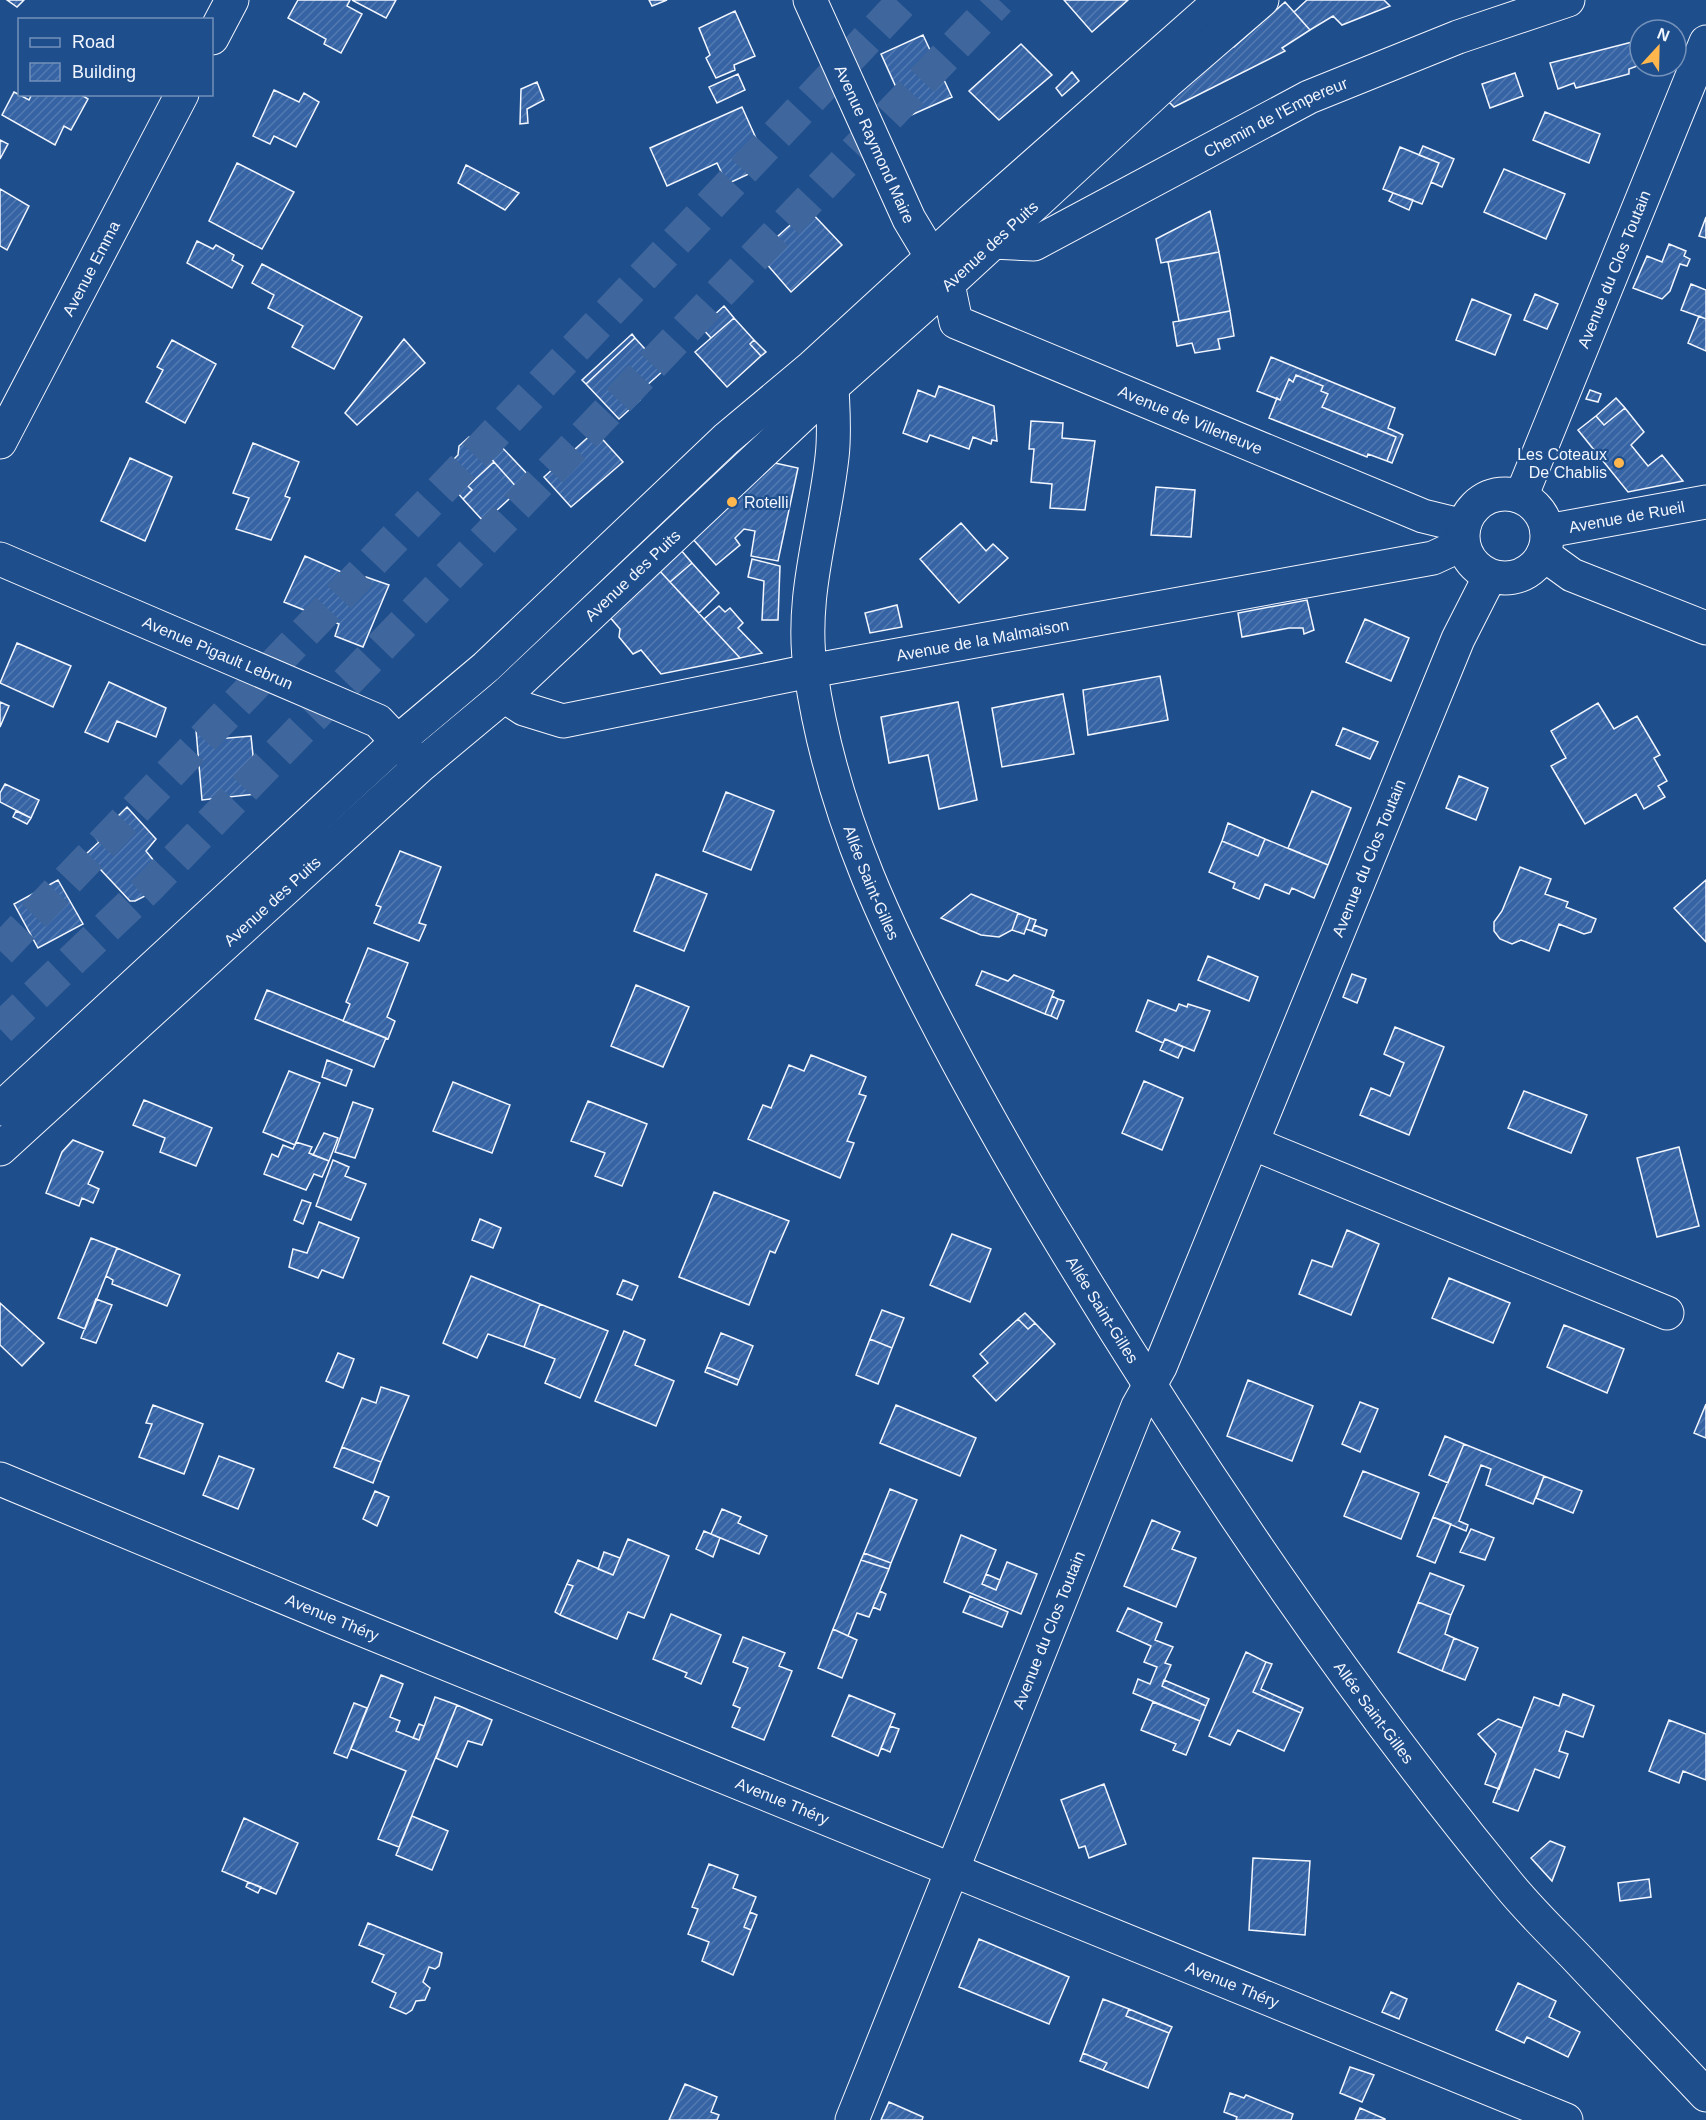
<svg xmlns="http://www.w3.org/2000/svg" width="1706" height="2120" font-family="Arial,sans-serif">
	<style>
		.building { fill: url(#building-hatch); stroke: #f2f6ff; stroke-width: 1.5 }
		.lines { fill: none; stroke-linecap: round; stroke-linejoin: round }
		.highway-tunnel { stroke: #3f679d; stroke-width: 33; stroke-dasharray: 33 16; stroke-linecap: butt }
		.street-casing { stroke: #f2f6ff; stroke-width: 35 }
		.secondary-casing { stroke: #f2f6ff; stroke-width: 35 }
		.street { stroke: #1f4e8c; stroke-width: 33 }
		.secondary { stroke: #1f4e8c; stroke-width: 33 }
		.poi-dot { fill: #ffb74d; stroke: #1f4e8c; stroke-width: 2 }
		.labels { text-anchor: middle; stroke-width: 4.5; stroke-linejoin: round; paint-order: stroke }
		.street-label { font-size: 16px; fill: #f2f6ff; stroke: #1f4e8c }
		.poi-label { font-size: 16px; fill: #f2f6ff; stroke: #1f4e8c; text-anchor: end }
	</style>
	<defs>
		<pattern id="building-hatch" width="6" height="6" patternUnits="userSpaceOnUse" patternTransform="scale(1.5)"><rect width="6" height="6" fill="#3563a3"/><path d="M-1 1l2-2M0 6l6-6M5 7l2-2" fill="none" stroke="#537ab1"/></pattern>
	</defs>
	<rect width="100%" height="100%" fill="#1f4e8c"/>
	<path class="building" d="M7 0H24L17 7Z
		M298 0H350L347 6 362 14 341 53 324 44 326 39 288 18Z
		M352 0H396L386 18Z
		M649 0H667L652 6Z
		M1064 0H1128L1092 32Z
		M1307 0H1384L1390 6 1342 25 1333 16 1310 30 1294 12Z
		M1285 2 1310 30 1282 48 1285 51 1174 107 1169 102 1231 43 1234 47Z
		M735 11 755 56 734 65 735 70 716 78 706 58 710 55 699 28Z
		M923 35 952 97 909 116 881 54Z
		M1640 40V65L1629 69V74L1576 88 1574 83 1558 89 1550 63Z
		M1021 44 1052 75 999 120 969 91Z
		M1072 72 1079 81 1062 96 1056 88Z
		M1515 73 1523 96 1490 108 1482 84Z
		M738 74 745 90 717 103 709 87Z
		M537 82 544 100 527 109 528 123 520 124 521 89Z
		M274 90 299 102 304 93 319 102 296 147 274 136 270 144 253 136Z
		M14 92 29 100 32 94H80L88 99 71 130 64 126 55 145 2 115Z
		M742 107 768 165 727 184 717 163 667 186 650 148Z
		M1545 112 1600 134 1589 163 1533 140Z
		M0 140 8 144 0 159Z
		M1423 146 1454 159 1442 187 1431 182 1439 163 1419 155Z
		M1400 147 1439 163 1422 204 1383 189Z
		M237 163 294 192 262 249 209 221Z
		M466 165 519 193 505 210 458 183Z
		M1504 169 1565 194 1546 239 1484 212Z
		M0 189 29 206 7 250 0 246Z
		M1393 193 1413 200 1409 210 1389 201Z
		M808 209 842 245 791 292 758 254Z
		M1210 211 1219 252 1161 263 1156 239Z
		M1706 217V238L1699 236Z
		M197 241 213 249 216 245 234 255 232 260 243 266 232 288 187 263Z
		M1669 244 1686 251 1684 256 1690 259 1687 266 1680 264 1670 291 1662 299 1633 288 1647 256 1662 262Z
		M1219 252 1230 311 1179 321 1168 262Z
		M262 264 362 317 334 369 292 347 303 326 268 308 274 295 252 283Z
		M1691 284 1706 290V319L1681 310Z
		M1535 294 1558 304 1547 329 1524 320Z
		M1472 299 1511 315 1495 355 1456 340Z
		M724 306 734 318 711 338 701 327Z
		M1230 311 1234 336 1218 339 1220 349 1195 353 1192 343 1177 346 1173 322Z
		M1699 316 1706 319V351L1688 343Z
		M734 318 754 340 750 344 761 356 727 387 695 352Z
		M632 334 635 338 586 384 582 380Z
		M635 338 664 370 636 395 640 400 619 419 586 384Z
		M404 339 425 363 357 425 345 413Z
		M172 340 216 364 185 423 146 402 163 370 157 367Z
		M754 340 766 352 761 356 750 344Z
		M1271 357 1395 408 1388 428 1403 435 1392 463 1387 461 1396 437 1322 407 1328 394 1321 391 1323 386 1296 375 1293 382 1289 379 1280 400 1257 391Z
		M1296 375 1323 386 1321 391 1328 394 1322 407 1396 437 1387 461 1368 454 1367 457 1269 418 1277 398 1280 400 1289 379 1293 382Z
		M939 386 994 406 997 441 992 440 991 444 973 437 969 449 930 435 927 442 903 433 918 390 935 397Z
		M1590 390 1601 394 1598 402 1586 399Z
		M1616 398 1625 408 1604 425 1596 416Z
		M1625 408 1644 432 1631 445 1648 466 1662 455 1683 481 1628 492 1578 430 1596 416 1604 425Z
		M1031 421 1063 423 1062 438 1095 441 1085 510 1050 508 1052 484 1031 482 1034 449H1029Z
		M595 431 623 462 571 507 544 477Z
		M469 437 476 439 494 462 468 486 472 490 463 499 440 473 458 455 459 446Z
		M497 442 531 478 519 490 486 453Z
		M253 443 299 462 285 496 290 498 271 540 236 529 249 498 233 493Z
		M130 458 172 477 145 541 101 521Z
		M494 462 519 490 484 522 463 499 472 490 468 486Z
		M775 463 798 468 778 561 751 556 755 531 744 529 735 538 740 545 716 565 692 538Z
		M1156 487 1195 490 1191 537 1151 535Z
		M961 523 986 551 993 544 1008 558 959 603 920 559Z
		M680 549 692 563 670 582 658 569Z
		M305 556 364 582 366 577 389 585 363 647 335 636 339 624 284 602Z
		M752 559 780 566 778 620H762L764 581 748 577Z
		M692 563 719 593 699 613 670 582Z
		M658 569 740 658 661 674 641 650 633 654 619 637 620 629 608 615Z
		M1307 600 1314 630 1304 634 1303 628H1289L1242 637 1238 613Z
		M897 605 902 627 870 633 865 613Z
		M719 606 725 612 730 608 743 623 738 628 762 653 740 658 704 619Z
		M1365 619 1409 638 1391 681 1346 662Z
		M17 643 71 666 53 707 0 683Z
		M1160 676 1168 720 1088 735 1083 690Z
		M109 682 166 708 156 737 117 721 108 742 85 732Z
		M1063 694 1074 754 1002 767 992 708Z
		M0 702 9 706 0 727Z
		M958 702 977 800 939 809 928 755 889 763 881 717Z
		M1598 703 1614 729 1637 716 1660 755 1654 758 1667 781 1658 786 1665 797 1644 809 1636 794 1585 824 1551 766 1566 758 1551 731Z
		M215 728 217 739 251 736 257 794 202 800 196 730Z
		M1343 728 1378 742 1370 759 1336 745Z
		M1459 776 1488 788 1476 820 1446 808Z
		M5 784 39 800 31 818 0 802V793Z
		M1312 791 1351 808 1328 865 1288 848Z
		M726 792 774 811 751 870 703 851Z
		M127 807 156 839 146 851 158 866 144 879 149 889 145 896 135 901H130L86 854 99 842 96 838Z
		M16 811 31 818 27 824 13 817Z
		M1228 823 1265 839 1258 856 1222 841Z
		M1265 839 1328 865 1314 898 1292 888 1289 894 1265 884 1259 899 1233 888 1235 883 1209 872 1222 841 1258 856Z
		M400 851 441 867 419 923 426 925 419 941 374 923 381 907 376 905Z
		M1520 867 1551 879 1545 894 1568 902 1566 907 1596 919 1591 932 1584 934 1559 924 1549 951 1521 940 1512 944 1500 939 1494 931V922L1502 911Z
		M656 874 707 894 684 951 634 931Z
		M58 880 83 924 38 948 14 904Z
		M1706 880V942L1674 908Z
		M971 894 1018 913 1012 930 999 937 981 935 941 918Z
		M1018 913 1030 918 1024 934 1012 930Z
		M1030 918 1036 920 1032 931 1026 929Z
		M1034 925 1047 930 1045 936 1032 931Z
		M368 948 408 963 387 1017 395 1021 388 1039 343 1021 350 1004 346 1002Z
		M1208 956 1258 977 1249 1001 1198 980Z
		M982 971 1008 981 1014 975 1054 991 1045 1014 976 985Z
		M1352 974 1366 979 1357 1003 1343 997Z
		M636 985 689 1007 663 1067 611 1046Z
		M267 990 386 1038 374 1067 255 1019Z
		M1052 996 1058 999 1051 1016 1045 1014Z
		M1058 999 1064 1001 1057 1019 1051 1016Z
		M1148 1000 1176 1011 1179 1004 1187 1007 1188 1004 1210 1011 1194 1051 1165 1039 1163 1043 1136 1031Z
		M1395 1027 1444 1047 1409 1135 1360 1115 1371 1088 1390 1096 1404 1063 1384 1054Z
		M1165 1039 1183 1047 1178 1058 1160 1050Z
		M811 1055 866 1077 859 1094 866 1096 847 1141 854 1143 840 1178 748 1139 763 1105 771 1108 789 1065 804 1071Z
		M327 1060 352 1070 346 1086 322 1077Z
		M289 1071 320 1083 295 1145 263 1132Z
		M1144 1081 1183 1098 1162 1150 1122 1133Z
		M453 1082 510 1105 492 1153 433 1131Z
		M1524 1091 1587 1115 1571 1153 1508 1128Z
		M144 1100 212 1128 196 1166 160 1152 165 1138 133 1125Z
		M588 1101 647 1124 622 1186 595 1176 605 1153 571 1141Z
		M353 1102 373 1109 355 1158 335 1152Z
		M324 1133 338 1138 329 1161 313 1155Z
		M73 1140 103 1152 88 1184 99 1189 93 1203 82 1198 79 1206 46 1193 62 1152Z
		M296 1142 312 1147 309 1153 329 1161 322 1177 314 1174 306 1190 264 1174 272 1154 278 1157 283 1145 293 1149Z
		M1679 1147 1699 1226 1657 1237 1637 1158Z
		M333 1160 349 1167 345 1176 366 1184 351 1220 316 1206Z
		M714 1192 789 1221 775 1253 770 1251 749 1305 679 1277Z
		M302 1200 311 1203 303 1224 294 1220Z
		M480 1219 501 1228 493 1248 472 1240Z
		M319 1222 359 1238 343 1278 322 1270 318 1278 289 1267 293 1249 307 1253Z
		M1347 1230 1379 1244 1351 1315 1299 1294 1312 1260 1332 1267Z
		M952 1234 991 1249 970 1302 930 1285Z
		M91 1238 117 1248 85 1329 58 1318Z
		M117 1248 180 1275 167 1306 112 1284 113 1280 106 1276Z
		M471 1276 540 1304 524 1347 488 1334 477 1358 443 1343Z
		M1449 1278 1510 1303 1493 1343 1432 1318Z
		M623 1280 638 1286 632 1300 617 1294Z
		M96 1299 112 1305 96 1343 81 1338Z
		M0 1303 44 1343 22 1366 0 1345Z
		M540 1304 608 1331 580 1398 545 1383 555 1359 524 1347Z
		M882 1310 904 1318 892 1348 870 1339Z
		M1025 1313 1035 1323 1028 1329 1018 1319Z
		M1018 1319 1028 1329 1035 1323 1055 1344 996 1401 973 1376 988 1363 980 1354Z
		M1564 1325 1624 1349 1607 1393 1547 1367Z
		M624 1331 645 1340 635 1365 674 1381 656 1426 595 1401Z
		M721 1333 753 1346 739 1380 707 1367Z
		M870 1339 892 1348 878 1384 856 1375Z
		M338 1353 354 1359 343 1388 326 1381Z
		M707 1367 739 1380 737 1385 705 1372Z
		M1248 1380 1313 1406 1292 1461 1227 1436Z
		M381 1387 409 1396 381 1462 342 1447 362 1398 376 1403Z
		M1360 1402 1378 1409 1360 1452 1342 1444Z
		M1706 1404V1438L1694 1433Z
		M153 1405 203 1424 184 1474 139 1457 152 1424 146 1423Z
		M896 1405 976 1438 960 1476 880 1443Z
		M1445 1436 1464 1444 1448 1483 1429 1475Z
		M1464 1444 1544 1476 1533 1504 1486 1485 1491 1469 1481 1465 1459 1521 1468 1525 1466 1531 1433 1517Z
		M342 1447 381 1462 373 1483 334 1467Z
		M219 1456 254 1469 238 1509 203 1495Z
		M1363 1471 1419 1493 1401 1539 1344 1516Z
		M1544 1476 1582 1491 1573 1513 1536 1498Z
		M890 1489 917 1500 891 1563 864 1553Z
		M375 1491 389 1497 377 1526 363 1519Z
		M722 1509 741 1517 738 1523 767 1536 759 1554 711 1534Z
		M1433 1517 1451 1524 1435 1563 1417 1556Z
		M1152 1520 1180 1532 1172 1549 1196 1558 1176 1607 1124 1586Z
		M1471 1529 1494 1538 1485 1560 1460 1552Z
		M704 1531 720 1538 713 1557 696 1549Z
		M961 1535 996 1550 982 1584 996 1590 1007 1562 1037 1574 1021 1614 944 1582Z
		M628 1539 669 1556 644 1618 628 1612 617 1639 560 1615 573 1586 567 1584 578 1560 613 1575Z
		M604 1552 620 1558 613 1575 598 1569Z
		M864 1553 891 1563 889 1569 861 1560Z
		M861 1560 889 1569 869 1617 857 1613 848 1636 833 1629Z
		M1430 1573 1464 1586 1451 1615 1418 1602Z
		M986 1574 1000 1580 996 1590 982 1584Z
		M567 1584 573 1586 560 1615 555 1612Z
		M880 1591 886 1594 880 1610 873 1607Z
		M970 1596 1008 1612 1002 1627 963 1612Z
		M1418 1602 1451 1615 1445 1634 1454 1638 1442 1671 1398 1652Z
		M1128 1608 1162 1623 1155 1640 1173 1647 1165 1663 1171 1665 1162 1686 1206 1706 1200 1721 1133 1693 1138 1679 1150 1684 1157 1667 1144 1662 1151 1646 1117 1631Z
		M671 1614 721 1635 701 1684 685 1677 687 1673 653 1659Z
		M833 1629 857 1640 842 1678 818 1668Z
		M743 1637 785 1653 779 1666 792 1671 764 1740 732 1727 740 1708 733 1705 748 1668 733 1662Z
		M1454 1638 1478 1648 1465 1680 1442 1671Z
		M1246 1652 1266 1662 1253 1692 1301 1713 1284 1751 1238 1730 1230 1745 1209 1736Z
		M1266 1662 1272 1664 1261 1689 1303 1708 1301 1713 1253 1692Z
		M381 1675 403 1684 390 1717 400 1721 396 1731 419 1740 435 1697 457 1705 399 1847 378 1839 406 1771 351 1749Z
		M1164 1680 1209 1699 1206 1706 1162 1686Z
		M1563 1694 1594 1706 1583 1737 1566 1731 1559 1751 1568 1754 1559 1778 1535 1769 1518 1811 1493 1802 1534 1697 1559 1706Z
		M849 1695 895 1714 878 1756 832 1736Z
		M1153 1702 1200 1721 1186 1755 1173 1750 1176 1744 1141 1730Z
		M354 1703 367 1708 347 1758 334 1753Z
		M457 1705 492 1720 482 1745 468 1741 457 1767 436 1758Z
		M1498 1719 1522 1728 1499 1789 1485 1784 1496 1754 1478 1734Z
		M1669 1720 1706 1734V1780L1683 1771 1679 1783 1649 1771Z
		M419 1724 424 1726 419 1740 413 1738Z
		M890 1726 899 1729 890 1752 881 1748Z
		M1104 1784 1126 1844 1089 1858 1085 1846 1079 1848 1061 1800Z
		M412 1816 448 1831 432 1870 396 1855Z
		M244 1818 298 1843 276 1894 222 1871Z
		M1550 1841 1565 1847 1552 1881 1531 1858Z
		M1253 1858 1310 1861 1305 1935 1249 1930Z
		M709 1864 738 1875 733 1888 756 1897 744 1927 751 1930 733 1975 702 1961 709 1942 688 1934 698 1909 692 1907Z
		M1649 1879 1651 1897 1620 1901 1618 1883Z
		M248 1882 261 1887 258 1893 246 1887Z
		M750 1912 757 1915 751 1930 744 1927Z
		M368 1923 442 1953 439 1966 435 1969 429 1967 423 1982 430 1988 425 2000 416 2001 412 2010 406 2014 390 2007 396 1993 372 1982 384 1955 359 1945Z
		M979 1939 1069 1977 1049 2024 959 1987Z
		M1518 1983 1556 2001 1549 2017 1580 2032 1568 2057 1527 2037 1524 2043 1496 2030Z
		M1391 1992 1407 1999 1399 2019 1382 2012Z
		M1103 1999 1129 2009 1126 2016 1169 2033 1148 2088 1103 2070 1107 2063 1083 2053Z
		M1129 2009 1172 2027 1169 2033 1126 2016Z
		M1083 2053 1107 2063 1103 2070 1080 2061Z
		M1350 2067 1374 2075 1362 2102 1340 2093Z
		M685 2084 717 2097 711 2112 719 2115 717 2120H669Z
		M1230 2093 1244 2098 1246 2095 1293 2114 1291 2120H1236L1237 2117 1224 2112Z
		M889 2102 923 2117 922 2120H881Z
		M1360 2108 1385 2119V2120H1355Z"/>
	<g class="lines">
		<path class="highway-tunnel" d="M0 951 467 463 904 0
			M0 1029 149 887 567 454 999 0"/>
		<defs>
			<g id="street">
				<path id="s1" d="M810 0 909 219 948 284 956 322 1423 516 1464 526"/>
				<path d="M212 38 232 0"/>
				<path id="s2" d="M992 242 1034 244 1309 97 1458 37 1568 0"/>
				<path id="s3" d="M832 387C833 411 835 433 832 457 824 530 799 599 811 674 832 817 891 938 959 1064 991 1123 1023 1180 1058 1237 1194 1462 1341 1681 1508 1884 1529 1910 1553 1933 1576 1957 1619 2003 1663 2049 1706 2095"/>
				<path id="s4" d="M0 442 182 94"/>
				<circle cx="1505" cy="536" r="42"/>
				<path id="s5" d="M1521 497 1706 42"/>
				<path id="s6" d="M1547 531 1706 502"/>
				<path d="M1543 554 1572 575 1706 628"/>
				<path id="s7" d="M0 559 378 721 416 761"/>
				<path id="s8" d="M504 696 524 709 563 721 810 671 1433 558 1463 544"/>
				<path d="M1252 1143 1667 1313"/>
				<path id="s9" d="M0 1479 334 1618 1566 2120"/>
				<path id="s10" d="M852 2120 1138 1406 1160 1367 1458 639 1490 576"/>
			</g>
			<g id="secondary">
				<path d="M0 1109 397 742 486 667 726 439 812 367 971 221 1221 0"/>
				<path id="s11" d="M0 1149 420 766 504 696 832 387 948 284 1167 82 1262 0"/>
			</g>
		</defs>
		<use href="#street" class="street-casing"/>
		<use href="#secondary" class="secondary-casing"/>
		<use href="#street" class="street"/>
		<use href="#secondary" class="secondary"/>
	</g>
	<g class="poi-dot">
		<circle cx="1619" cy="463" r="6"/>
		<circle cx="732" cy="502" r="6"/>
	</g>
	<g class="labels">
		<g class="street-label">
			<text dy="6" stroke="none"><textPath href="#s2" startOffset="315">Chemin de l'Empereur</textPath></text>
			<text dy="6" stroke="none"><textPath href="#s1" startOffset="158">Avenue Raymond Maire</textPath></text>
			<text dy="6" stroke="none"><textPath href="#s11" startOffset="1340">Avenue des Puits</textPath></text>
			<text dy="6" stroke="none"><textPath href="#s4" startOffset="196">Avenue Emma</textPath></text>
			<text dy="6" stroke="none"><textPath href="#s5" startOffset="246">Avenue du Clos Toutain</textPath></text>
			<text dy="6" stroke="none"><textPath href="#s1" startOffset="609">Avenue de Villeneuve</textPath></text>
			<text dy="6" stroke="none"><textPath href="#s6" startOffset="81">Avenue de Rueil</textPath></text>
			<text dy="6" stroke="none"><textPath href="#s11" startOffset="854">Avenue des Puits</textPath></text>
			<text dy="6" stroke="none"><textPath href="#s8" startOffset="492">Avenue de la Malmaison</textPath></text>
			<text dy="6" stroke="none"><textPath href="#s7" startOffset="237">Avenue Pigault Lebrun</textPath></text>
			<text dy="6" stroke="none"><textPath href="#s10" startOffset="1364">Avenue du Clos Toutain</textPath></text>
			<text dy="6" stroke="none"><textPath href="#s3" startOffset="507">Allée Saint-Gilles</textPath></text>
			<text dy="6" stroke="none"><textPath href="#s11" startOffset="368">Avenue des Puits</textPath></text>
			<text dy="6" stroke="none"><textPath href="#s3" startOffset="993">Allée Saint-Gilles</textPath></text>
			<text dy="6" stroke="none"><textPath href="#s9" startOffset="360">Avenue Théry</textPath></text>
			<text dy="6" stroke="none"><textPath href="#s10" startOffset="528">Avenue du Clos Toutain</textPath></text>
			<text dy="6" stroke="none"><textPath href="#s3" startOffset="1479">Allée Saint-Gilles</textPath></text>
			<text dy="6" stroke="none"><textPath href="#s9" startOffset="846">Avenue Théry</textPath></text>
			<text dy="6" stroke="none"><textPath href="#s9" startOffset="1332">Avenue Théry</textPath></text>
		</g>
		<g class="poi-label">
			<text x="1607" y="460">Les Coteaux<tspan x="1607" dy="18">De Chablis</tspan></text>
			<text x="744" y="508" text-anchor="start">Rotelli</text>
		</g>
	</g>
	<rect x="18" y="18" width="195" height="78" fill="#1f4e8c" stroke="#7391ba" stroke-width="1.5"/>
	<rect x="30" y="38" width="30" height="9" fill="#1f4e8c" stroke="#7391ba" stroke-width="1.5"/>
	<text x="72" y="48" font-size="18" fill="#f2f6ff">Road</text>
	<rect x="30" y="63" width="30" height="18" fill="url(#building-hatch)" stroke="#7391ba" stroke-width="1.5"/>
	<text x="72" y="78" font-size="18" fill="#f2f6ff">Building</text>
	<g transform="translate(1658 48) rotate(22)"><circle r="28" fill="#1f4e8c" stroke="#7391ba" stroke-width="1.5"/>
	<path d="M0-4.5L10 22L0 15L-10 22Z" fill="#ffb74d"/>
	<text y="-9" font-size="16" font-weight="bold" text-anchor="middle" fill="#f2f6ff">N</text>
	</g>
</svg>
